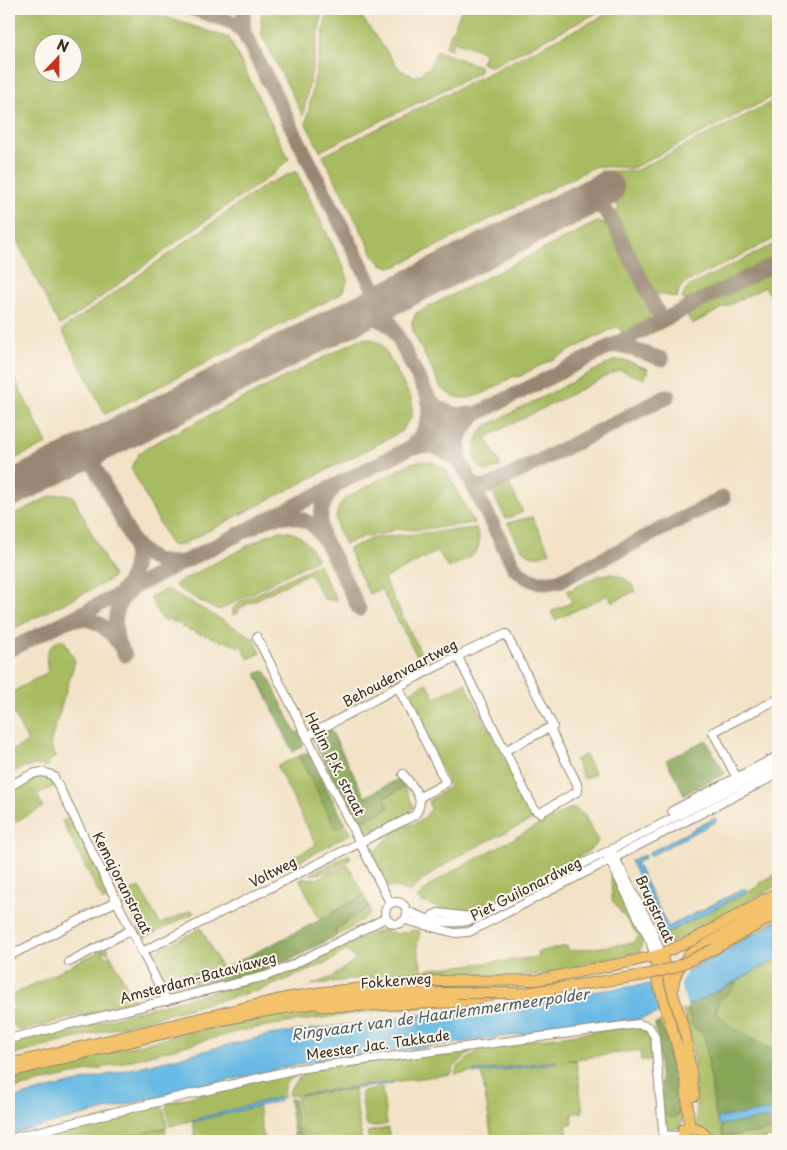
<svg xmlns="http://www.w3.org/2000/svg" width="787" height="1150" font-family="'Playpen Sans',sans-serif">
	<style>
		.green { fill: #a7bc61; stroke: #717340; fill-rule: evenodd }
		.forest { fill: #85a457; stroke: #60673a }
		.water { fill: #69bae4; stroke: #527281 }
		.pier { fill: #f2e3c7 }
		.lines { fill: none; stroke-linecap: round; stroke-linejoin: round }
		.taxiway { stroke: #968672; stroke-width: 15 }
		.runway { stroke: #968672; stroke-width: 36 }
		.minor-casing { stroke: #968672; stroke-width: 10 }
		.major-casing { stroke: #968672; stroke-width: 12 }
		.minor { stroke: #fff; stroke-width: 8 }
		.major { stroke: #f3c26a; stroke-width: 10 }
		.major-bridge-casing { stroke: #968672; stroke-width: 12; stroke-linecap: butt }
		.major-bridge { stroke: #f3c26a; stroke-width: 10 }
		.labels { text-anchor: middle; stroke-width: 4; stroke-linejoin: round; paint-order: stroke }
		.street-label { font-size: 14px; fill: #3b2a1e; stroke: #fbf7ec }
		.water-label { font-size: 15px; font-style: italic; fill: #4b5c63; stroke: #fbf7ec }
	</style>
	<rect width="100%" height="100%" fill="#fbf7ec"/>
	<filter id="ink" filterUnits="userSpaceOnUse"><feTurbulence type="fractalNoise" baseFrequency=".02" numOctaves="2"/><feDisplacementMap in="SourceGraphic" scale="10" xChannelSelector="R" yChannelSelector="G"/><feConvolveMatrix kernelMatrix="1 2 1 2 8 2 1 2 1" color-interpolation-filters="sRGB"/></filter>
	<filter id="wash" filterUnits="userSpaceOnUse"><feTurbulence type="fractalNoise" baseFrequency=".0096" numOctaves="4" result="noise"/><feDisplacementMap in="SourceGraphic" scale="20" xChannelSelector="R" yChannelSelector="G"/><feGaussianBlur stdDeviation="1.12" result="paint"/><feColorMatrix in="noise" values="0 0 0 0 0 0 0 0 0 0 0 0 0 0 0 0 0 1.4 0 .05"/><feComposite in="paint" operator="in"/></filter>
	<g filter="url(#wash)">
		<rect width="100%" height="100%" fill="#f2e3c7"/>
		<path class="green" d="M9 9H141L229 38 289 159 273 174 205 221 71 319 59 325 9 225ZM42 42H72V72H42Z
			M264 9H323L303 116 262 35 261 17Z
			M328 9H356L400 70 416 77 418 74 421 75 425 69 428 70 437 51 479 66 480 72 320 151 306 124Z
			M462 9H605L494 65 488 66 481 63 485 52 453 41 451 49 445 47Z
			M617 9H777L778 11V94L633 168 596 166 397 266 389 267 380 263 374 256 323 156Z
			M778 99V237L685 283 679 290 677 298 655 293 615 212 619 209 600 171H635Z
			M296 171 345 270C349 280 347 287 339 295L105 414 62 330 265 185Z
			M597 222 604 223 607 226 649 308 650 312 649 319 622 333 618 326 518 377 514 376C490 389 465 411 441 388L413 332 412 322 416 313Z
			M774 244 778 245V254L687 300 682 299 685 291 690 286Z
			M778 269V308L765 287 692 324 687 315Z
			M366 338 374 340 382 345 412 400V416L401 432 183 544 175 546 170 544 131 468 139 453 153 444 358 340Z
			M615 360 627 361 648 369 645 379 619 370 486 437 501 466 487 471C467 463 474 437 486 426Z
			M9 367 47 444 9 461Z
			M419 461 433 462 445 469 474 523 417 530 396 529 386 533 362 537 345 544C335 527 332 515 344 499L411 463Z
			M508 482 523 512 506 519 495 498 494 492 497 488Z
			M63 494 73 496 113 576 110 580 9 631V517L51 496Z
			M532 517 550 552C525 566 517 542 508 523Z
			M476 528C487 553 468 559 448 568L438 551 384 579 422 655 424 654 429 663 391 682 388 676 419 660 381 589 369 594 348 549 373 538Z
			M279 531C300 531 308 542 317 559L220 610 211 607 176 587 175 585 177 583 270 534Z
			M318 564 337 601 324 599 309 573 238 609 239 612 233 615V608L238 603Z
			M612 574C624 577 630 580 636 591L612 602 608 595 555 620 551 612 572 602 567 591 600 575Z
			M165 590H169L254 638 261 653 248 659 241 645 237 647 235 644 232 645 230 642 227 643 225 640 221 642 219 638 216 640 214 637 211 638 209 635 205 636 203 633 200 635 198 632 195 633 193 630 189 631 187 628 184 629 180 623 177 624 175 621 171 622 170 619 166 621 164 618 161 619 150 597Z
			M59 640H64L75 661 50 744 56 757 51 759 47 766 34 765 28 768 26 766 9 774V752L28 742 9 704V694L48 672C45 658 46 647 59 640Z
			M427 683 435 698 465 683 502 753 534 819C490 840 445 859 409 892L397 887H388L370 854C381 849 385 839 394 832 409 821 419 828 431 809L428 801 450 787 406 694Z
			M585 755 595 774 584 779 575 760Z
			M299 756 336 828 345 823 352 833 296 863 289 859 316 845 277 766Z
			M36 776 49 778 55 786 37 794 43 807 9 825V789Z
			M400 778 414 807C406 818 374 834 360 831L356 824 388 808 385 798 403 788 398 779Z
			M575 808 585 816 598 841 596 845 582 855 473 909C459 913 428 908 417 898L432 884 453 871 569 809Z
			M71 816 112 899 103 901 62 821Z
			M350 854V859C338 867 324 875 310 874Z
			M348 864 364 895 320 920 300 880 304 878 317 879Z
			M611 873 643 936 640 952 577 965 578 968 538 975 355 979 311 985 332 977 355 960 350 953 345 951 327 963 263 989 9 1056V1043L97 1023 141 1010 230 988 344 942 361 938 382 930 398 934 415 930 420 931 417 947 422 970 539 957 537 952 567 946 570 951 632 943 639 937 612 900Z
			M778 873V885L714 921 667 945 663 935 759 886V883Z
			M122 886 126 893 140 887 160 924 192 910 194 913 146 937H141L137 930 140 929 119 887Z
			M366 900 370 908V914L351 928 336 936V929L369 907Z
			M778 918V921L689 971V968Z
			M201 928 222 969 159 978 150 959 153 953Z
			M778 932V1141H686L688 1137 692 1136V1132L697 1126C695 1086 696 1045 682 1008L686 1006 691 1020 689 980Z
			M107 947 109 952 107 953 106 951 103 952 107 958 110 954 135 1002 19 1031 9 1021V1014L14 1008 9 997Z
			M438 1006 359 1013 272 1025 240 1031 113 1065 9 1090V1076L13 1074 270 1014 313 1009H358Z
			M662 1020 667 1025 681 1075 684 1109 681 1126 671 1131 665 1125 663 1113 679 1100 678 1092 681 1088 678 1071 672 1070 674 1053 658 1023Z
			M636 1026 646 1029 650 1032 653 1060H641L640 1050 562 1061 576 1060 583 1112 572 1113 573 1124 566 1125 568 1136 536 1140 534 1138H526L524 1141H492L482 1073 557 1061 455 1074 457 1068 482 1047Z
			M476 1047 454 1067 451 1074 299 1095 354 1089 362 1141H302L296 1095 288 1096C291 1082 301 1076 313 1069Z
			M301 1072C290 1082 282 1078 284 1097L170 1126 166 1106 168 1103 254 1080Z
			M382 1088 387 1124 373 1127 367 1125 365 1122 361 1092Z
			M159 1104 164 1109 167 1128 107 1141H28L33 1136Z
			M258 1105 264 1141H196L193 1122Z
			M165 1128 167 1141H112Z
			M388 1128 390 1141H369L367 1132Z"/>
		<path class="forest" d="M265 670 296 733 300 731 305 741 302 746 293 752 256 674Z
			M330 728 365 797 398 779 403 788 385 798 389 808 356 824 312 737Z
			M706 740 725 774 684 794 666 760Z
			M308 752 345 823 336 829 299 756Z
			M364 895 369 907 336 929V936L292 959 253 975 173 995 167 994 159 978 223 969 320 920Z
			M738 981 729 993 719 999 716 1013 732 1027 778 1053V1109L717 1118 715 1113 705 1039 702 1033 693 1027 686 1006Z
			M658 1023 674 1053 672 1079 679 1082 681 1088 678 1092 679 1100 678 1116C671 1119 669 1117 663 1113L657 1036 655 1024Z
			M289 1099H294L300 1141H295Z
			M778 1117V1130L723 1137 721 1125Z"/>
		<path class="water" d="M715 818 717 821 650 856 648 853Z
			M644 855 645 858 636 863 668 927 745 888 747 892 663 935 658 916 630 861Z
			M778 921V959L694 1003 640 1019 303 1063 158 1097 9 1134V1099L269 1035 651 984 689 971Z
			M556 1061V1063L474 1074 473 1072Z
			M393 1082V1084L299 1095Z
			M280 1097V1101L192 1122V1120Z
			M778 1109V1117L719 1125 717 1118Z"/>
		<path class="pier" d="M688 970 680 983 688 1008 663 1016 656 989 651 981Z"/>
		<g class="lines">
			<path class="taxiway" d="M193 9 234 23 244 33 514 567C528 582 538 584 559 581L723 498
				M244 33 243 16 245 9
				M579 203C591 203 601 205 609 215L659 315V320L656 323
				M355 315 374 317 391 326
				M610 346H623L662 359
				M430 399C440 412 456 416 472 414
				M414 443C426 432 431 416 428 401
				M414 447C431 444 447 449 458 462
				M72 458H85L94 465 133 542C137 563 135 576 121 592
				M460 459C456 443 462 428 474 417
				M94 465V454L102 443
				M469 479C475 487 481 489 490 486L668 396
				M276 517C288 515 302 517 312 525 327 537 349 590 359 609
				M322 536C318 517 321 501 335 487
				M133 542C147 558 158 565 179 562
				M71 620C97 614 114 633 125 655
				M117 639C114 621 114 604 130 591
				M9 650 778 262"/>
			<path class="runway" d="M9 490 606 189"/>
		</g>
	</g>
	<g filter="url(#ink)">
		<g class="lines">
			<defs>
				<path id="minor" d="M257 637 390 903
					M458 657 534 809 540 813 578 791 577 784 551 731 553 726
					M398 687 446 783 420 797
					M307 736C373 702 437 663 506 634L553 726
					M506 750 553 726
					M9 786C24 779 39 765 54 777L167 1001
					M742 788 713 732 778 699
					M672 811 778 756
					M613 854 651 927 661 954
					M608 857 650 941 655 956
					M385 913a11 11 0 1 1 22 0a11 11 0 1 1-22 0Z
					M407 911C426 920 451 926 472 920L778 765
					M433 915 439 913 478 918
					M405 920 455 933 469 932 778 774
					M142 952 415 815C427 798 413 788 403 774
					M9 956 117 901
					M69 962 131 930
					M9 1039 266 976 286 968 386 918
					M663 1135 678 1136
					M706 1137 733 1141
					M9 1139 111 1113 297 1069 639 1024 649 1027 655 1037 664 1141
					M738 1141 778 1136"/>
				<path id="major" d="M714 949 778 913
					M661 954 686 1036 694 1096
					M655 956 657 979 676 1042 686 1082 689 1125 680 1141
					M673 989 674 980 678 970 690 954 778 903
					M321 1006H354L459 1002 491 995
					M9 1064 285 998 324 992 405 984 438 981 537 980 634 961 661 954 693 940 778 892
					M9 1072C156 1036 304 991 456 993
					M683 1129C694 1125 705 1129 706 1141"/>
			</defs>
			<use href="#minor" class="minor-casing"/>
			<use href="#major" class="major-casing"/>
			<use href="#minor" class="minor"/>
			<use href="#major" class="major"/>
			<defs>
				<path id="major-bridge" d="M456 993H525L645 975 673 968 714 949"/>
			</defs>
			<use href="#major-bridge" class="major-bridge-casing"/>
			<use href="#major-bridge" class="major-bridge"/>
		</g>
	</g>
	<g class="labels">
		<g class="street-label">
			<text transform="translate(400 673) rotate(-28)" y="5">Behoudenvaartweg</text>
			<text transform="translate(335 764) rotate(63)" y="5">Halim P.K. straat</text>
			<text transform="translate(273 872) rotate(-27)" y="5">Voltweg</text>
			<text transform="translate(122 883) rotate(63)" y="5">Kemajoranstraat</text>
			<text transform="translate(526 889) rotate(-27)" y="5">Piet Guilonardweg</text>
			<text transform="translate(655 909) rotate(65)" y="5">Brugstraat</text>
			<text transform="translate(198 978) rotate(-15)" y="5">Amsterdam-Bataviaweg</text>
			<text transform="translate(396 981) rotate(-4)" y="5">Fokkerweg</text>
			<text transform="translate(378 1045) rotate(-8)" y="5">Meester Jac. Takkade</text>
		</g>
		<g class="water-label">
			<text transform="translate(440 1015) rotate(-8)" y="5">Ringvaart van de Haarlemmermeerpolder</text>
		</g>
	</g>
	<rect width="787" height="1150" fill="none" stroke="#fbf7ec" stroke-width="30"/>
	<g transform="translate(58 58) rotate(22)"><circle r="24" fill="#fbf7ec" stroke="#aea59a"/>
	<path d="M0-4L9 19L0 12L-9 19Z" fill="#c8321e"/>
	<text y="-8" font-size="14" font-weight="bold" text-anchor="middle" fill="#3b2a1e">N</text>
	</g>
</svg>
